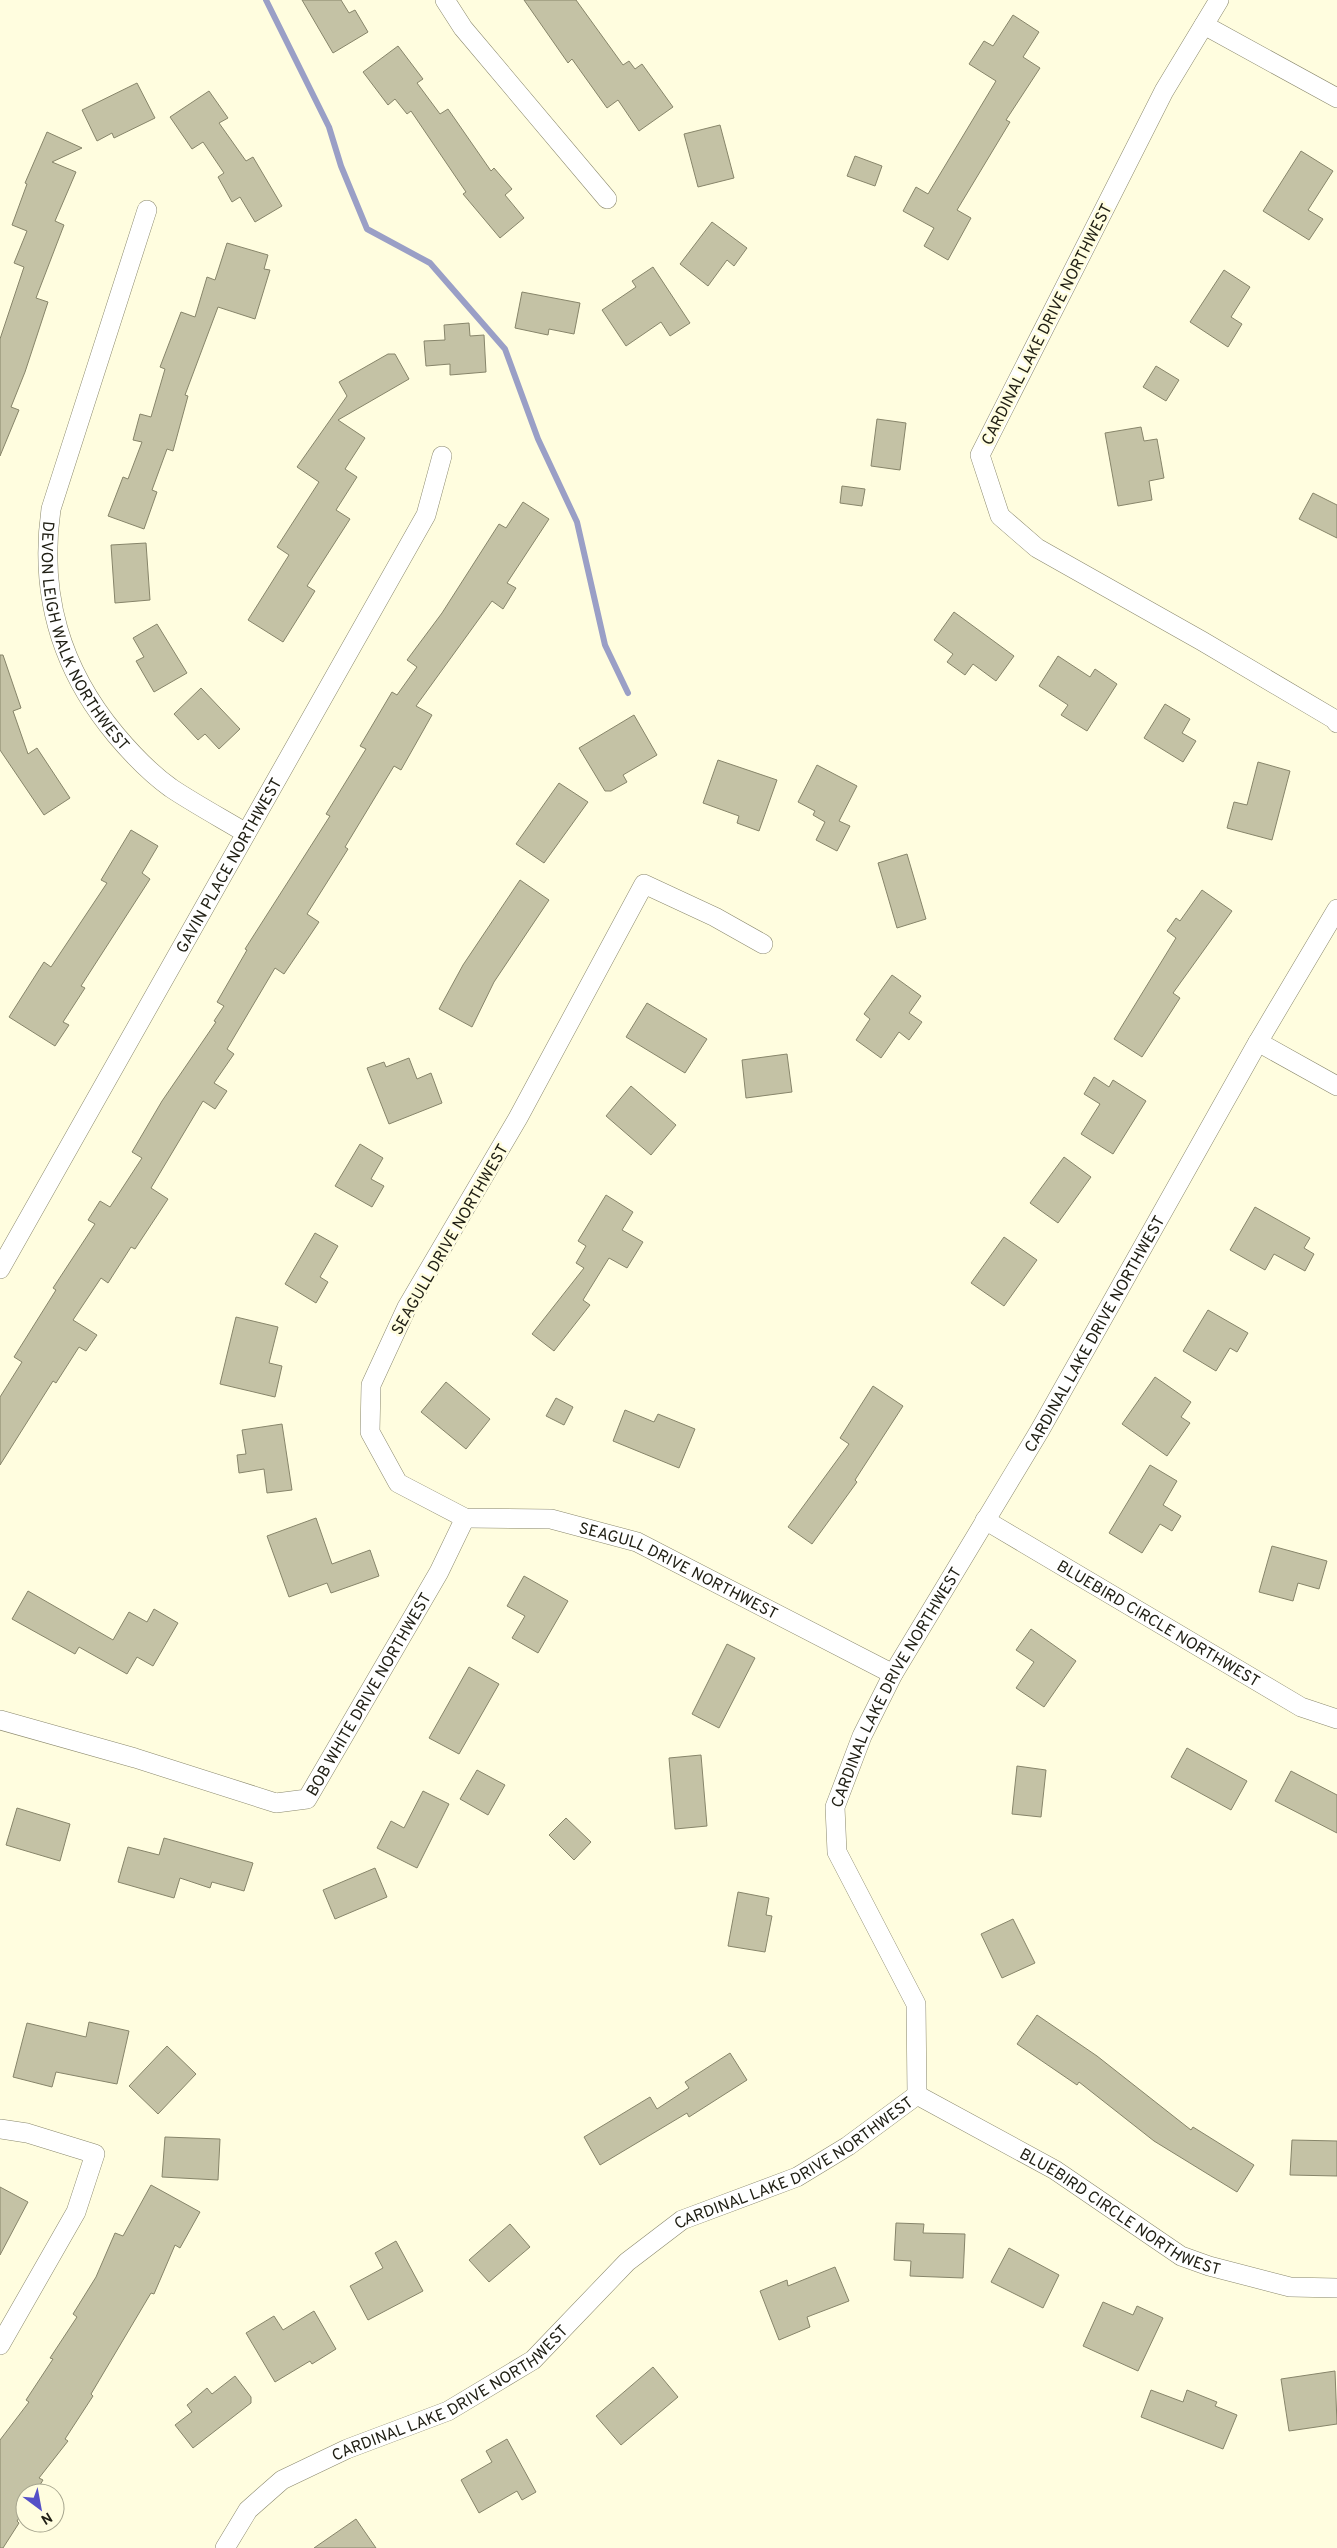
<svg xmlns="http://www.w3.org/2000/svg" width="1337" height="2548" font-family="Overpass,sans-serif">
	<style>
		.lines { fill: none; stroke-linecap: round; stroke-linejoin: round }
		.stream { stroke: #9a9fc6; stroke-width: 6 }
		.building { fill: #c4c2a5; stroke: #87856a }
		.street-casing { stroke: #8a886d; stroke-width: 20 }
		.street { stroke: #fff; stroke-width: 19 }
		.labels { text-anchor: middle; stroke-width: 5; stroke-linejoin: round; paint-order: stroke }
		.street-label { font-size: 16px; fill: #212015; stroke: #fffddf }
	</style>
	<rect width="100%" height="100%" fill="#fffddf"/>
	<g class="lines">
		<path class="stream" d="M266 0 329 127 341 166 367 229 430 263 505 349 538 439 577 522 605 645 628 693"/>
	</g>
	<path class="building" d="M302 0H341L349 13 355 10 368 32 333 53Z
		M524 0H576L623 65 629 61 635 69 642 64 673 107 639 131 618 100 607 108 572 59 568 63Z
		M1013 15 1039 32 1023 57 1040 68 1006 120 1010 122 957 210 971 218 948 260 924 246 934 228 903 211 916 187 928 194 996 81 969 64 984 41 993 46Z
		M398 46 423 79 417 83 440 114 448 109 491 171 494 168 512 189 505 195 524 218 500 238 463 194 466 192 411 111 407 114 395 99 388 105 363 72Z
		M137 83 155 118 114 138 112 133 97 141 82 110Z
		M209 91 228 118 219 123 246 161 253 157 282 206 255 222 240 197 232 202 218 177 224 173 203 142 192 149 170 117Z
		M720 125 734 178 698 187 684 134Z
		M47 132 82 148 52 162 76 172 55 221 64 225 36 298 48 302 25 372 11 407 19 410 0 456V339L24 267 14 263 27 231 12 225 27 184 25 183Z
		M1301 151 1333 171 1308 210 1323 219 1309 240 1263 211Z
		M855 156 882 166 875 186 847 176Z
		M712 222 747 248 734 266 727 260 708 286 680 264Z
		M227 243 268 255 264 269 270 270 255 319 218 307 185 395 188 396 173 451 167 449 152 490 157 492 144 529 108 516 123 477 128 479 142 442 133 440 140 414 151 417 165 369 160 367 181 312 195 317 207 277 215 280Z
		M653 267 690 323 670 336 661 322 626 346 602 310 636 287 632 281Z
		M1224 270 1250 287 1231 317 1242 324 1228 347 1190 322Z
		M522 292 580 303 574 334 549 329 548 335 515 328Z
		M469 323 470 336 484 335 486 372 450 375V364L426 366 424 341 445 340 444 325Z
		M388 354H395L409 379 338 420 365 438 345 469 357 477 336 510 350 519 307 586 315 591 283 642 248 620 289 555 277 547 319 482 297 467 347 396 339 382Z
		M1156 366 1179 380 1166 401 1143 387Z
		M877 419 906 423 900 470 871 466Z
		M1141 427 1144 441 1157 439 1164 478 1149 481 1152 500 1118 506 1105 433Z
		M842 486 865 489 862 506 840 503Z
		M1313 493 1337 505V538L1299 519Z
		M523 502 549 519 507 583 516 588 503 609 492 601 416 706 432 715 401 770 394 766 345 847 348 849 307 914 319 922 284 974 275 968 227 1049 234 1054 214 1083 227 1091 215 1109 203 1101 151 1188 168 1199 135 1249 131 1247 108 1283 101 1278 73 1320 97 1335 86 1351 79 1347 56 1383 53 1381 0 1465V1397L22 1362 14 1357 56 1290 53 1288 95 1224 88 1220 100 1201 110 1207 142 1158 132 1152 162 1101 216 1022 214 1021 224 1006 217 1002 247 950 245 949 330 816 326 814 366 749 360 746 392 692 397 695 417 667 407 660 442 613 499 524 506 528Z
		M146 543 150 600 115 603 111 545Z
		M954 612 1014 656 996 681 973 664 965 675 947 662 953 654 934 640Z
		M157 624 187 673 154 692 136 661 144 657 133 638Z
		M0 655H3L21 708 13 711 28 754 37 748 70 798 44 815 0 750Z
		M1058 656 1090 677 1095 669 1117 684 1087 731 1061 715 1068 705 1039 686Z
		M201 688 240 729 219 749 205 734 198 740 174 714Z
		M1165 704 1190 719 1182 733 1196 741 1183 762 1144 738Z
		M634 715 657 755 623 775 627 782 611 791H605L579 748Z
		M718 760 777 780 759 831 737 823 739 816 703 803Z
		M1258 762 1290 771 1272 840 1227 828 1234 802 1247 805Z
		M817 765 857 786 839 821 850 826 837 851 816 840 825 822 813 815 815 811 798 802Z
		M559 783 588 802 544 863 516 844Z
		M131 830 158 846 142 873 150 879 81 986 85 988 63 1022 69 1025 55 1046 9 1017 44 962 51 967 107 883 101 880Z
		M907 854 926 919 897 928 878 863Z
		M520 880 549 900 494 982 472 1027 439 1009 463 965Z
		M1202 890 1232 911 1173 993 1180 998 1142 1057 1114 1039 1176 938 1167 931 1176 918 1180 921Z
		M892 975 921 996 909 1013 922 1022 909 1040 899 1032 881 1058 856 1040 870 1019 864 1014Z
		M647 1003 707 1039 685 1073 626 1037Z
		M787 1054 792 1092 746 1098 742 1060Z
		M409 1058 417 1079 431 1073 442 1103 389 1124 367 1068 384 1062 386 1067Z
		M1094 1077 1109 1087 1113 1080 1146 1101 1113 1154 1081 1134 1100 1104 1084 1094Z
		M631 1086 676 1125 651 1155 606 1116Z
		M360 1144 383 1158 371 1179 384 1186 372 1207 335 1186Z
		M1064 1157 1091 1177 1058 1223 1030 1203Z
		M606 1195 633 1212 622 1230 643 1242 627 1268 609 1258 583 1300 590 1305 554 1351 532 1334 584 1268 576 1263 586 1246 578 1241Z
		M1255 1207 1310 1238 1304 1248 1314 1254 1305 1271 1274 1254 1265 1270 1230 1250Z
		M315 1233 338 1246 320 1277 328 1282 316 1303 285 1284Z
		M1004 1237 1037 1260 1004 1306 971 1283Z
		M1208 1310 1248 1333 1237 1352 1230 1348 1216 1371 1183 1351Z
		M236 1317 278 1327 269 1363 282 1366 275 1397 220 1384Z
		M1155 1377 1191 1402 1181 1417 1190 1423 1167 1456 1122 1424Z
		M446 1382 490 1419 466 1449 421 1412Z
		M873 1386 903 1406 855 1480 857 1482 812 1544 788 1527 849 1444 840 1438Z
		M556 1398 573 1407 564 1425 546 1416Z
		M625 1410 654 1422 658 1414 695 1429 679 1468 613 1441Z
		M282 1424 292 1490 267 1493 264 1469 239 1473 237 1455 246 1454 242 1430Z
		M1150 1465 1177 1481 1163 1505 1181 1516 1172 1531 1160 1524 1142 1553 1109 1533Z
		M316 1518 332 1564 370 1550 379 1576 331 1593 327 1583 289 1597 267 1536Z
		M1272 1546 1327 1561 1319 1589 1298 1583 1293 1601 1259 1592Z
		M524 1576 568 1601 538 1653 512 1638 525 1616 507 1606Z
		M28 1591 113 1640 129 1612 147 1622 154 1609 178 1623 153 1666 137 1657 127 1674 79 1647 75 1654 12 1619Z
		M1031 1629 1076 1661 1044 1707 1016 1688 1034 1662 1016 1650Z
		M727 1644 755 1658 719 1728 692 1714Z
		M469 1667 499 1684 459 1754 429 1738Z
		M1187 1748 1247 1781 1231 1810 1171 1777Z
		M701 1755 707 1826 675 1829 669 1758Z
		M1017 1766 1046 1770 1041 1817 1012 1814Z
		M477 1770 505 1785 488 1815 460 1799Z
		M1291 1771 1337 1795V1833L1275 1801Z
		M423 1791 449 1804 417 1868 377 1848 391 1821 404 1828Z
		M17 1808 70 1824 60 1861 6 1845Z
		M566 1818 591 1842 574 1860 549 1835Z
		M164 1838 253 1863 244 1891 212 1882 210 1888 180 1878 174 1898 118 1882 128 1847 159 1855Z
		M375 1868 387 1897 335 1919 323 1890Z
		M738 1892 769 1898 766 1915 772 1916 765 1952 728 1946Z
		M1013 1919 1035 1963 1002 1978 981 1934Z
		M1037 2015 1097 2056 1191 2130 1193 2127 1254 2165 1237 2192 1154 2141 1079 2082 1077 2085 1017 2044Z
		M89 2022 129 2031 117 2084 56 2072 52 2087 13 2077 27 2023 86 2037Z
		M167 2046 196 2074 158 2114 129 2086Z
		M730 2053 747 2080 689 2117 687 2113 600 2165 584 2137 650 2097 657 2109 689 2088 685 2082Z
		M165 2137 220 2139 218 2180 162 2177Z
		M1292 2140 1337 2141V2176L1290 2175Z
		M151 2185 200 2212 180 2248 175 2245 154 2294 151 2293 91 2394 93 2396 65 2439 68 2441 39 2478 43 2480 35 2493H25V2509L17 2521 19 2523 3 2548H0V2440L29 2402 26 2400 53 2359 50 2358 77 2317 73 2314 96 2277 115 2233 123 2236Z
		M0 2187 28 2202 0 2255Z
		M896 2223 924 2224 923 2233 965 2234 963 2278 910 2276 911 2261 894 2260Z
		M510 2224 530 2247 489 2282 469 2260Z
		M396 2241 423 2291 368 2320 350 2286 383 2268 375 2253Z
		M1009 2248 1059 2275 1043 2308 991 2282Z
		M835 2267 849 2301 807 2317 810 2327 779 2340 760 2291 787 2280 788 2286Z
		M1103 2302 1133 2315 1137 2306 1163 2318 1138 2371 1083 2346Z
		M314 2311 336 2349 312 2364 310 2361 275 2382 246 2333 274 2316 283 2330Z
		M653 2367 678 2397 621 2445 596 2416Z
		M1335 2371 1337 2424 1289 2431 1281 2379Z
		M235 2376 251 2397V2403L193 2448 175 2425 192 2412 187 2405 207 2388 212 2394Z
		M1151 2390 1183 2402 1187 2390 1217 2402 1215 2406 1237 2415 1223 2449 1141 2417Z
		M507 2439 536 2492 522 2500 517 2491 479 2513 461 2480 492 2462 486 2451Z
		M356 2519 376 2548H314Z"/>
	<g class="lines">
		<defs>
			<g id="street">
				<path d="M445 0 463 28 607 199"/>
				<path d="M1219 0 1164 91 980 455 1000 516 1037 548 1202 641 1334 719 1337 723"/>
				<path d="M1204 25 1337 98"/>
				<path id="s1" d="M147 210 51 509C39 594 60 668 116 735 132 754 150 773 171 788 195 804 221 818 246 833"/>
				<path id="s2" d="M763 944 715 917 644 884 518 1118 407 1307 371 1385 370 1432 398 1483 465 1518 551 1519 637 1542 893 1674"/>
				<path d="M1258 1042 1337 1086"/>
				<path id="s3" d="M0 1269 426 515 442 456"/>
				<path id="s4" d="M985 1520 1301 1707 1337 1719"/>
				<path id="s5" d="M0 1720 135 1758 276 1803 307 1799 439 1572 465 1518"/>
				<path id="s6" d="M917 2095 916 2004 837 1852 835 1807 862 1736 893 1674 1040 1430 1258 1042 1337 909"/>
				<path id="s7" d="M917 2095 1055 2170 1181 2256 1209 2266 1290 2287 1337 2288"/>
				<path d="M0 2129 27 2133 95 2154 76 2212 0 2345"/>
				<path id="s8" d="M225 2548 248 2510 282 2480 347 2449 448 2411 533 2360 627 2262 682 2220 797 2177 848 2146 917 2095"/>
			</g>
		</defs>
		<use href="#street" class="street-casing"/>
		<use href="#street" class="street"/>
	</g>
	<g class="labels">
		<g class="street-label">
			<text transform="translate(1046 324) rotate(-63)" y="6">CARDINAL LAKE DRIVE NORTHWEST</text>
			<text dy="6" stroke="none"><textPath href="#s1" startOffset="450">DEVON LEIGH WALK NORTHWEST</textPath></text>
			<text dy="6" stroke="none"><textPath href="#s3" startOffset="464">GAVIN PLACE NORTHWEST</textPath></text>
			<text transform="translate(449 1239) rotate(-60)" y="6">SEAGULL DRIVE NORTHWEST</text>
			<text dy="6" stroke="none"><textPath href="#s6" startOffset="848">CARDINAL LAKE DRIVE NORTHWEST</textPath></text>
			<text dy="6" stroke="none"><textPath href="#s2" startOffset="1109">SEAGULL DRIVE NORTHWEST</textPath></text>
			<text dy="6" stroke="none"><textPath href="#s4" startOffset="202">BLUEBIRD CIRCLE NORTHWEST</textPath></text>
			<text dy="6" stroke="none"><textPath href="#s6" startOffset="442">CARDINAL LAKE DRIVE NORTHWEST</textPath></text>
			<text dy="6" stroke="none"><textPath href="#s5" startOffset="441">BOB WHITE DRIVE NORTHWEST</textPath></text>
			<text dy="6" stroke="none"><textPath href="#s8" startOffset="700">CARDINAL LAKE DRIVE NORTHWEST</textPath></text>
			<text dy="6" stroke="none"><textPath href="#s7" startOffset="235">BLUEBIRD CIRCLE NORTHWEST</textPath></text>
			<text dy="6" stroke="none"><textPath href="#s8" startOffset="280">CARDINAL LAKE DRIVE NORTHWEST</textPath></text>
		</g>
	</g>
	<g transform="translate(40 2508) rotate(148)"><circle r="24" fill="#fffddf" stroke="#a6a58e"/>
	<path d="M0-4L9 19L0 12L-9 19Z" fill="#5550c7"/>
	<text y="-8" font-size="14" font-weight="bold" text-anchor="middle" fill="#212015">N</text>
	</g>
</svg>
